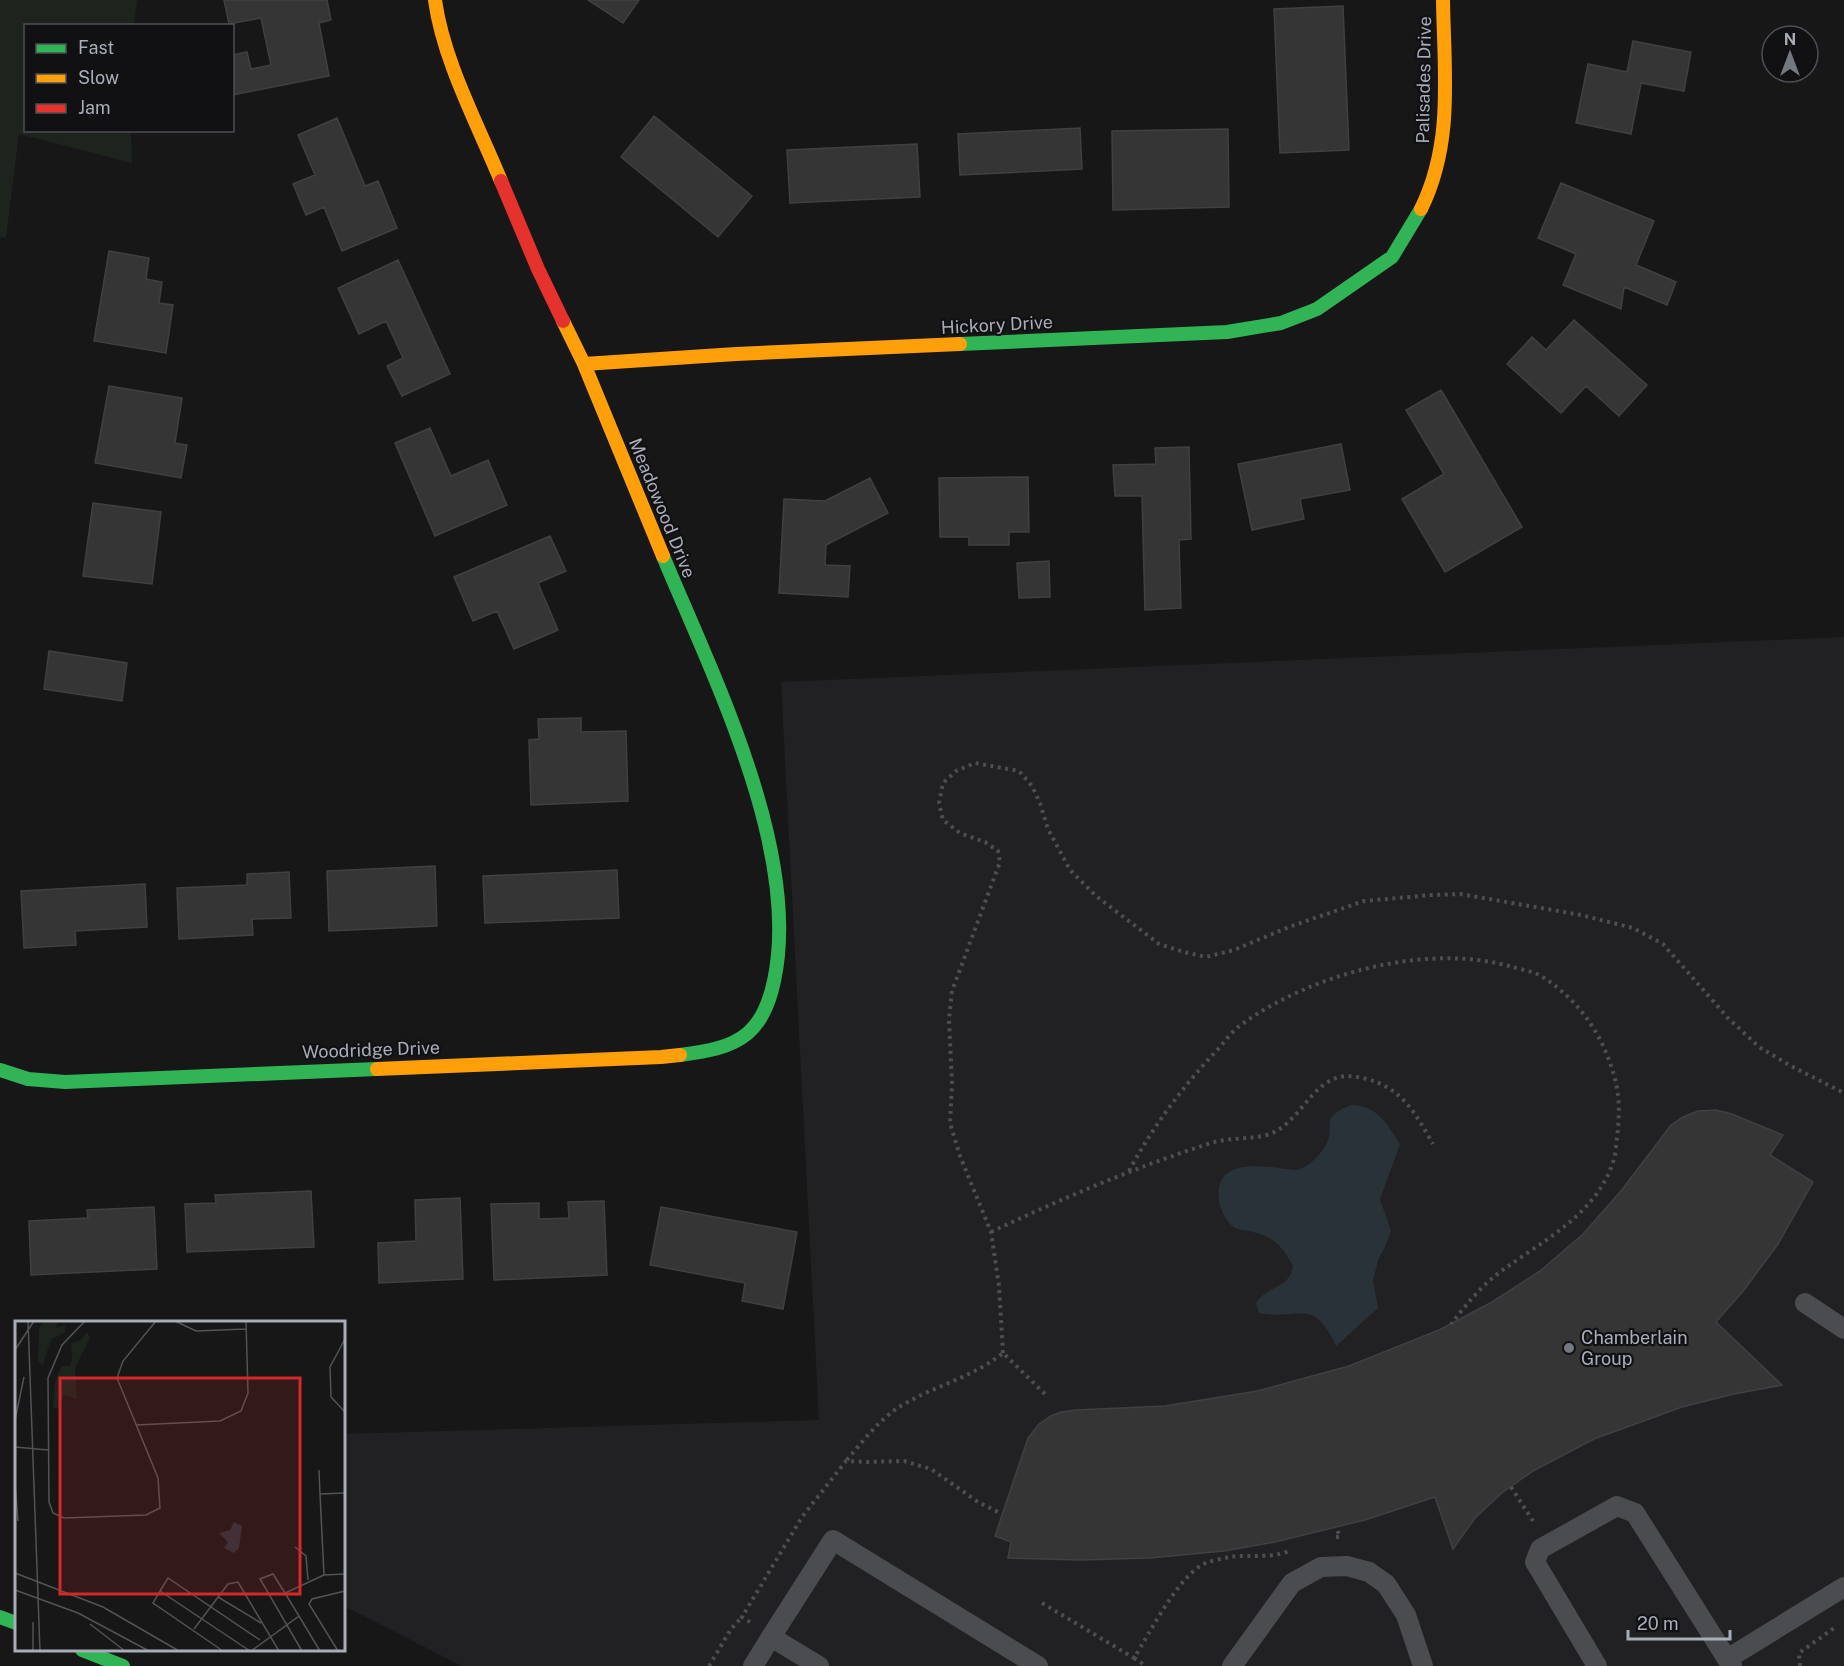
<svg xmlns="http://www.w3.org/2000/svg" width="1844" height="1666" font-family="'Public Sans',sans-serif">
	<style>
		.built { fill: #212123 }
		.green { fill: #1d241e }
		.water { fill: #2a3239 }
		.building { fill: #353536; stroke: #3f4043; stroke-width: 1.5 }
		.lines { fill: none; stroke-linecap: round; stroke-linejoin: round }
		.path { stroke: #4d4e52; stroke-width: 4; stroke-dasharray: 3 4.5; stroke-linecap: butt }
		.lane { stroke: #4b4c50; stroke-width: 20 }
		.fast { stroke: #30b455; stroke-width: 14 }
		.slow { stroke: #ff9f0a; stroke-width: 14 }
		.jam { stroke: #e5322d; stroke-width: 14 }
		.poi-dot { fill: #757880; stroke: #111113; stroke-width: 2 }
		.labels { text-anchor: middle; stroke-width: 4.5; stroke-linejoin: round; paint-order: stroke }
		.street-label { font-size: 18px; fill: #a8adb8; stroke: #111113 }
		.poi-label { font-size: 18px; fill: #a8adb8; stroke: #111113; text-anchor: start }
		.inset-road { fill: none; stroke: #515357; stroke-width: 1.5 }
		.view { fill: #d62828; fill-opacity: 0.15; stroke: #d62828; stroke-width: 3 }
		.inset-edge { fill: none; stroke: #a8adb8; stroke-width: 3 }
	</style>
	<rect width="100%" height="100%" fill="#171717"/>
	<path class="built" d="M1844 637V1666H462L344 1606V1434L819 1420 781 682Z"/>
	<path class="green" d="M0 0H137L134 25 26 26V130L131 131 132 163 19 134 6 238 0 237Z"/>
	<path class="water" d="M1351 1105C1377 1105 1387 1124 1400 1144L1380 1199 1391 1231 1385 1247 1378 1260 1373 1281 1378 1308 1336 1346C1313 1295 1298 1321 1259 1313L1256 1303C1267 1285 1290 1289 1293 1266 1281 1244 1274 1237 1249 1231 1244 1230 1239 1230 1235 1228 1226 1222 1221 1211 1219 1201 1213 1153 1269 1168 1297 1170 1311 1166 1325 1151 1329 1137 1331 1130 1328 1124 1331 1118 1336 1111 1344 1108 1351 1105Z"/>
	<path class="building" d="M224 0H327L331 20 319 23 329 76 232 95V55L247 52 251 69 271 65 261 18 229 24Z
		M588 0H639L623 23Z
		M1343 6 1349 150 1280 153 1274 9Z
		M1633 41 1691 52 1684 91 1641 83 1631 134 1576 123 1588 64 1627 72Z
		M654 116 752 196 718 237 621 157Z
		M337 118 365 186 378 181 397 228 342 251 324 207 306 215 293 184 315 175 298 135Z
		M1080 128 1082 169 960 175 958 134Z
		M1228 129 1229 207 1113 210 1112 131Z
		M917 144 920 197 790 203 787 150Z
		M1561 183 1654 221 1636 265 1676 282 1667 305 1624 287 1621 309 1563 285 1576 254 1538 238Z
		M109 251 149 258 146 279 162 282 159 303 173 305 166 353 94 341Z
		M398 260 450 374 402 396 387 366 403 358 386 321 359 334 338 288Z
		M1574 320 1647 385 1619 416 1586 386 1561 413 1507 364 1532 337 1546 350Z
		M109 386 182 398 175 443 187 445 181 478 95 463Z
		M1441 390 1522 527 1445 572 1402 499 1444 474 1406 410Z
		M430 428 451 476 488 460 507 505 435 536 395 443Z
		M1341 444 1350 490 1300 499 1304 519 1252 530 1238 464Z
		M1189 447 1191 539 1179 540 1181 608 1145 610 1142 496H1115L1113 465 1156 464 1155 448Z
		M1028 477 1029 532H1009V545H969V537H940L939 478Z
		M870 478 888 513 826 545 825 565 850 566 848 597 779 593 784 499 825 501Z
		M93 503 161 512 152 584 83 576Z
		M550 536 566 571 538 583 558 630 514 649 497 611 473 621 454 577Z
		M1049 561 1050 597 1019 598 1017 563Z
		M49 651 127 663 122 701 44 689Z
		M581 718V732L626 731 628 801 531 805 529 740 539 739 538 719Z
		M435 866 437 926 329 931 327 871Z
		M617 870 619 918 485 923 483 876Z
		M289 872 291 918 252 919 253 935 179 939 177 888 247 885V874Z
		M145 884 147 927 75 931 76 945 24 948 21 891Z
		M1716 1110 1732 1114 1783 1135 1770 1155 1813 1182 1778 1244 1744 1290 1716 1322 1782 1385 1734 1394 1682 1407 1594 1439 1533 1471 1503 1492 1475 1518 1453 1549 1435 1497 1365 1520 1275 1542 1224 1551 1150 1558 1080 1560 1008 1558 1011 1542 995 1536 1028 1438 1039 1424 1051 1416 1061 1412 1076 1410 1165 1406 1257 1391 1349 1366 1439 1330 1492 1302 1540 1271 1583 1234 1621 1191 1671 1125 1683 1117 1698 1111Z
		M311 1191 314 1247 187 1252 185 1204 216 1203 215 1195Z
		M460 1198 463 1279 379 1283 378 1243 416 1241 415 1200Z
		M604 1201 607 1275 494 1280 491 1204 539 1203V1219L569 1218 568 1202Z
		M154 1207 157 1269 31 1275 29 1221 88 1218 87 1210Z
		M661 1207 797 1232 783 1309 742 1301 745 1283 650 1265Z"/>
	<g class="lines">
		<path class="path" d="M1129 1171C1153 1126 1184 1085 1219 1048 1226 1040 1233 1030 1242 1024 1312 974 1425 943 1509 966 1519 969 1532 971 1541 976 1569 993 1592 1020 1605 1050 1619 1084 1621 1102 1617 1138 1616 1145 1616 1154 1613 1162 1596 1215 1542 1241 1500 1272 1480 1287 1466 1305 1451 1324
			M991 1232C1063 1198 1136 1167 1211 1143 1230 1137 1251 1140 1270 1134 1299 1123 1311 1083 1340 1077 1347 1075 1359 1077 1367 1079 1403 1089 1415 1113 1433 1144
			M1003 1353 999 1286 991 1232 960 1156 950 1123 952 1083 949 1019 952 991 1000 862 998 851 985 842 960 833 943 820 939 803 943 783 956 771 975 763 1019 771 1032 786 1040 803 1048 829 1070 870 1096 896 1159 944 1184 952 1206 957 1234 950 1289 927 1364 901 1432 895 1460 894 1581 915 1633 928 1663 944 1728 1018 1759 1047 1791 1066 1844 1093
			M847 1460C862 1442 879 1420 899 1407 933 1386 972 1378 1003 1353L1046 1395
			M1511 1487 1533 1521
			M1336 1537H1340L1336 1527
			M1042 1603 1134 1658C1150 1633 1179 1574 1206 1563 1213 1560 1222 1559 1229 1557 1248 1554 1271 1559 1289 1551
			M750 1622 742 1617 802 1517 846 1461 867 1462 904 1461 931 1469 978 1502 1002 1514
			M1134 1658 1146 1666
			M709 1666 731 1629 742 1617
			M1800 1666 1799 1653 1834 1628"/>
		<path class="lane" d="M1805 1303 1844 1329
			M771 1637 833 1540 1038 1666
			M753 1666 771 1637 819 1666
			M1232 1666 1292 1583 1321 1567 1347 1566 1369 1572 1386 1584 1406 1615 1423 1666
			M1597 1666 1535 1562 1540 1549 1617 1506 1635 1513 1727 1659
			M1732 1666 1727 1659 1844 1587"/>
		<path class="fast" d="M960 344 1227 332 1281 323 1317 309 1392 257 1421 209
			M663 556C712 674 802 852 774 981 770 1000 763 1020 748 1033 729 1049 703 1052 680 1055
			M0 1070 28 1079 65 1082 377 1069
			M0 1617 16 1623
			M82 1650 123 1666"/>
		<path class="slow" d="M435 0C443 60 478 125 501 181
			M1421 209C1454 142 1444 72 1443 0
			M563 321 584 364 663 556
			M584 364 736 354 960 344
			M377 1069 661 1057 680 1055"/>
		<path class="jam" d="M501 181 538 269 563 321"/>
	</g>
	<circle class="poi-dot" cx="1569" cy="1348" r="6"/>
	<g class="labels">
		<g class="street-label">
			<text transform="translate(1424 80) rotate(-89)" y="6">Palisades Drive</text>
			<text transform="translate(997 325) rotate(-3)" y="6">Hickory Drive</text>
			<text transform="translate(662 508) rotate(68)" y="6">Meadowood Drive</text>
			<text transform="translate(371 1050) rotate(-2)" y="6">Woodridge Drive</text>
		</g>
		<g class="poi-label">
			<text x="1581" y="1344">Chamberlain<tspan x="1581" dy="21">Group</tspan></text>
		</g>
	</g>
	<g transform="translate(15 1321)">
		<rect width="330" height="330" fill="#171717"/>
		<path d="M29 0H44L40 7 50 4V11L36 18 28 44 23 41 24 8ZM72 11 75 16 60 47 62 78 48 74 46 88 38 87 40 60 47 45H55L57 39 56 22 66 19Z" fill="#1d241e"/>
		<path d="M219 201 227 205 224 227 219 232 209 227 213 221 204 212 215 209Z" fill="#2a3239"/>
		<path class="inset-road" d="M13 0 25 330M70 0 47 24 33 57 34 181 38 192 49 197 131 194 145 187 143 157 102 57 108 40 141 0M160 0 181 10 231 8M330 18 315 46 316 76 330 91M0 29 19 0M0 99 9 56M121 104 205 100 226 90 233 72 231 0M0 126 33 129M304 149 305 173M0 163 3 200M330 172 305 173 309 254 330 253M280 226 291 235 293 259M0 252 88 286 164 330M0 269 63 292 134 330M145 270 153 257 245 319M270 272 258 253 245 258 287 330M203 276 246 302M284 295 305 330M18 301V330M75 303 110 330M179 308 213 263 223 261 264 330M208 330 138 282 145 270 235 330M236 330 284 295 270 272 309 254M323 330 294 283 297 278 330 270"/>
		<path class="view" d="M45 57H285V273H45Z"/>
		<rect width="330" height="330" class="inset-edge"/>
	</g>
	<rect x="24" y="24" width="210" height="108" fill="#111113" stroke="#4d4f55" stroke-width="1.5"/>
	<rect x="36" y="44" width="30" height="9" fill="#30b455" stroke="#4d4f55" stroke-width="1.5"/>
	<text x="78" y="54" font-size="18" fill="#a8adb8">Fast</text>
	<rect x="36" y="74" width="30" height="9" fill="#ff9f0a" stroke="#4d4f55" stroke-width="1.5"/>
	<text x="78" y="84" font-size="18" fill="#a8adb8">Slow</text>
	<rect x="36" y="104" width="30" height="9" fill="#e5322d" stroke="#4d4f55" stroke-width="1.5"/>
	<text x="78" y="114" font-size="18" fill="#a8adb8">Jam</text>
	<g transform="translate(1790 54)"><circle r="28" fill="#111113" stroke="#4d4f55" stroke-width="1.5"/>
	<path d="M0-4.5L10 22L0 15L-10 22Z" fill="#757880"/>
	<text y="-9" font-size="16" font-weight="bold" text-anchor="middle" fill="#a8adb8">N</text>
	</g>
	<path d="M1628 1630v9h102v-9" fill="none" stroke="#a8adb8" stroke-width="3"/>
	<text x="1637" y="1630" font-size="18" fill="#a8adb8" stroke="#111113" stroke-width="4.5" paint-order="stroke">20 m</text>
</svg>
